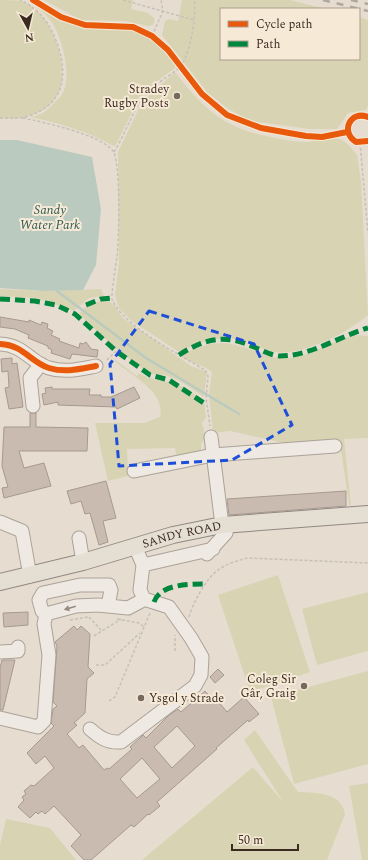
<svg xmlns="http://www.w3.org/2000/svg" width="368" height="860" font-family="Spectral,serif">
	<style>
		.green { fill: #d8d4b3 }
		.water { fill: #bbcabf }
		.lines { fill: none; stroke-linecap: round; stroke-linejoin: round }
		.stream { stroke: #bbcabf; stroke-width: 2.5 }
		.building { fill: #cabbb1; stroke: #a6998f; fill-rule: evenodd }
		.minor-casing { stroke: #aba299; stroke-width: 15 }
		.major-casing { stroke: #918880; stroke-width: 18 }
		.path { stroke: #c7c0b9; stroke-width: 1.5; stroke-dasharray: 3 2; stroke-linecap: butt }
		.minor { stroke: #eee9e2; stroke-width: 13 }
		.major { stroke: #e5ded3; stroke-width: 16 }
		.rail { stroke: #aea8a1; stroke-width: 2.5; stroke-dasharray: 7 7; stroke-linecap: butt }
		.quiet { stroke: #00873e; stroke-width: 5; stroke-dasharray: 10 5; stroke-linecap: butt }
		.cycleway-casing { stroke: #f6ead7; stroke-width: 8 }
		.cycleway { stroke: #e8590c; stroke-width: 6 }
		.oneway { fill: #948a81 }
		.marked { fill: none; stroke: #1d4ed8; stroke-width: 3; stroke-dasharray: 8 5; stroke-linejoin: round }
		.poi-dot { fill: #77695e; stroke: #f6ead7; stroke-width: 1.5 }
		.labels { text-anchor: middle; stroke-width: 4; stroke-linejoin: round; paint-order: stroke }
		.poi-label { font-size: 12px; fill: #3b2a20; stroke: #f6ead7; text-anchor: end }
		.street-label { font-size: 12px; fill: #3b2a20; stroke: #f6ead7 }
		.water-label { font-size: 13px; font-style: italic; fill: #305a53; stroke: #f6ead7 }
	</style>
	<rect width="100%" height="100%" fill="#e6ddd0"/>
	<path class="green" d="M0 0C6 0 15 0 21 1 39 7 51 26 57 44 68 77 64 108 24 117 17 119 8 118 0 118Z
		M44 0H133L131 9 148 13 155 19 153 25 148 26 125 21 81 20Z
		M182 0H290L326 9H221V59H359V17L368 20V105L366 110 348 113 337 129H310L250 121 227 108 208 93 162 35 165 21 169 19 178 21Z
		M29 1 60 20 85 28 132 29 150 38 166 51 175 64V68L156 82 138 100 116 145 113 146C88 131 58 123 30 117 41 116 48 110 55 102 58 99 62 96 63 92 72 76 62 39 53 24 47 15 38 8 29 1Z
		M175 72C193 95 213 119 242 129 256 135 293 143 308 142 318 141 329 136 339 139 346 141 352 149 357 155L361 181 368 315C348 333 302 356 275 352 265 351 256 344 247 341 222 334 200 341 179 352L133 322 119 308 115 295 119 261 118 152 142 102Z
		M0 289 44 291 101 289 104 296 89 298 74 311 36 298 0 296Z
		M101 301H109L114 305 123 318 191 366 207 372 204 397 180 381 165 375 150 374 117 350 79 314 87 305Z
		M359 335 368 336V438L344 439 351 505H349L340 443 293 445 230 431 213 433 209 393 212 372C202 364 190 363 180 356 212 340 222 339 256 351 263 353 271 358 279 358 306 361 333 338 359 335Z
		M114 359 137 376 139 373 149 378 178 384 204 400 206 418 202 423 206 438 201 443V452L177 458 175 448 127 449 128 476 108 481 95 423H144L160 417C165 394 138 379 122 367 119 364 115 362 114 359Z
		M278 575 310 672 250 692 218 595Z
		M368 592V651L317 665 302 609Z
		M368 671V764L294 784 271 697Z
		M255 730 298 792C316 793 342 792 345 814L327 860H142L253 767 283 802 244 740Z
		M368 783V860H362L349 786Z
		M6 819 50 828 76 860H0V845Z"/>
	<path class="water" d="M0 140H17L92 157 101 209 96 265 83 290 44 291 0 288Z"/>
	<g class="lines">
		<path class="stream" d="M57 291 146 358 239 414"/>
	</g>
	<path class="building" d="M0 317 29 322V320L41 325 42 322 48 324 47 328 53 331 51 335 60 339 59 341 79 348 80 343 83 344 86 342 91 349 98 350 97 357 72 354 70 359 51 353 52 350 48 348V346L28 338 29 335 15 329 0 327Z
		M12 358V364L17 363 23 407 9 409 5 388 9 387 8 371 2 372 1 359Z
		M52 387V389H90L89 395H101V397H111L134 387 140 398 117 409 116 407 58 405V402L44 405 42 394 46 393 45 388Z
		M30 413H36V427L88 428 87 451H19L24 468 44 463 51 486 4 498 2 488 8 487 2 466 4 427H30Z
		M106 481 116 518 103 521 108 542 99 545 90 513 85 514 81 501 71 504 67 491Z
		M346 491V506L229 515 227 499Z
		M28 612V625L4 627 3 613Z
		M74 626 77 630 81 626 90 634 88 667 94 673 87 679 85 713 74 723 77 725 67 734 79 748 83 745 104 770 107 768 109 769 132 749 130 747 140 738 143 735 146 738 168 716 178 709 181 712 205 691 215 702 217 700 227 712 244 697 259 714 249 722 248 720 216 748 217 749 157 802 160 806 149 815 148 814 134 827 131 825 91 860H84L71 846 81 835 54 806 45 814 42 811 38 814 36 812 30 818 18 807 24 800 22 797 26 794 24 791 31 785 34 786 54 768 45 756 36 764 27 753 54 726 51 723 53 709 57 706 53 702 57 646 55 642ZM177 726 195 746 172 768 154 747ZM142 758 160 779 137 798 120 779Z
		M2 660H15L3 710H0V668Z
		M218 669 224 675 215 683 210 677Z"/>
	<g class="lines">
		<defs>
			<path id="minor" d="M0 344C24 345 30 362 49 368 65 373 80 369 96 366
				M33 406 30 378 41 364
				M211 437 222 525
				M134 471 213 455 335 446
				M0 522 22 531 30 576
				M79 538 83 562
				M135 546 143 565 213 549
				M207 554 226 533 228 525
				M108 606 111 590 109 585H80L43 593 39 600 42 611 46 614 76 606 98 605 128 608 145 599
				M0 652 18 651V647
				M0 718 38 727 44 721 49 655 44 624 46 614
				M90 729C100 738 108 743 121 742L195 686 201 675 202 657 191 638 169 607 144 599 140 590 143 565"/>
			<g id="major">
				<path id="s1" d="M0 582 83 562 173 535 222 525 368 514"/>
			</g>
		</defs>
		<use href="#minor" class="minor-casing"/>
		<use href="#major" class="major-casing"/>
		<path class="path" d="M123 0 194 20
			M152 36 163 11 161 0
			M0 118C8 118 17 119 25 117 62 107 69 79 58 46 51 25 40 9 20 0
			M23 118C43 122 102 135 113 151 121 162 119 240 117 257 116 263 111 296 112 299 123 326 180 355 205 370L208 376 206 398 210 426
			M360 143 368 233
			M114 152C124 136 130 118 140 102 148 87 166 79 179 68 190 58 197 14 194 0
			M107 360 116 351
			M89 617 101 630
			M189 617C191 609 195 601 199 594 212 571 222 564 248 558L368 563
			M117 619 139 623 144 627
			M70 620 88 617
			M94 636 121 619
			M175 651V635
			M96 665H105L140 633
			M109 701 115 697 150 613"/>
		<use href="#minor" class="minor"/>
		<use href="#major" class="major"/>
		<path class="rail" d="M323 0 368 11
			M351 0 368 4"/>
		<path class="quiet" d="M0 299 35 301 56 305 75 314 116 351 150 375 169 380 207 405
			M86 305 101 299 112 298
			M179 355C205 338 226 334 254 347 261 350 273 356 280 356 311 356 340 336 368 328
			M154 602C160 584 189 584 205 584"/>
		<defs>
			<path id="cycleway" d="M33 0 61 17 85 25 133 27 152 36 168 50 202 94 227 115 261 128 306 136 322 137 347 132
				M368 117C350 110 340 132 356 142L368 141
				M0 344C24 345 30 362 49 368 65 373 80 369 96 366"/>
		</defs>
		<use href="#cycleway" class="cycleway-casing"/>
		<use href="#cycleway" class="cycleway"/>
	</g>
	<defs><path id="oneway-solid" d="M-6-.8H1V-3.2L6.5 0L1 3.2V.8H-6Z"/></defs>
	<use class="oneway" href="#oneway-solid" transform="translate(70 608) rotate(164)"/>
	<path class="marked" d="M149 311 254 344 292 425 232 460 119 466 110 364Z"/>
	<g class="poi-dot">
		<circle cx="177" cy="96" r="4"/>
		<circle cx="304" cy="686" r="4"/>
		<circle cx="141" cy="698" r="4"/>
	</g>
	<g class="labels">
		<g class="poi-label">
			<text x="169" y="93">Stradey<tspan x="169" dy="14">Rugby Posts</tspan></text>
			<text x="296" y="683">Coleg Sir<tspan x="296" dy="14">Gâr, Graig</tspan></text>
			<text x="149" y="702" text-anchor="start">Ysgol y Strade</text>
		</g>
		<g class="street-label">
			<text dy="4" stroke="none"><textPath href="#s1" startOffset="188">SANDY ROAD</textPath></text>
		</g>
		<g class="water-label">
			<text x="50" y="214">Sandy<tspan x="50" dy="15">Water Park</tspan></text>
		</g>
	</g>
	<rect x="220" y="8" width="140" height="52" fill="#f6ead7" stroke="#ab9d8e"/>
	<rect x="228" y="21" width="20" height="6" fill="#e8590c" stroke="#ab9d8e"/>
	<text x="256" y="28" font-size="12" fill="#3b2a20">Cycle path</text>
	<rect x="228" y="41" width="20" height="6" fill="#00873e" stroke="#ab9d8e"/>
	<text x="256" y="48" font-size="12" fill="#3b2a20">Path</text>
	<g transform="translate(28 28) rotate(172)" stroke="#f6ead7" stroke-width="3" paint-order="stroke">
	<path d="M0-3L7 15L0 10L-7 15Z" fill="#3b2a20"/>
	<text y="-6" font-size="11" font-weight="bold" text-anchor="middle" fill="#3b2a20">N</text>
	</g>
	<path d="M232 844v6h66v-6" fill="none" stroke="#3b2a20" stroke-width="2"/>
	<text x="238" y="844" font-size="12" fill="#3b2a20" stroke="#f6ead7" stroke-width="3" paint-order="stroke">50 m</text>
</svg>
